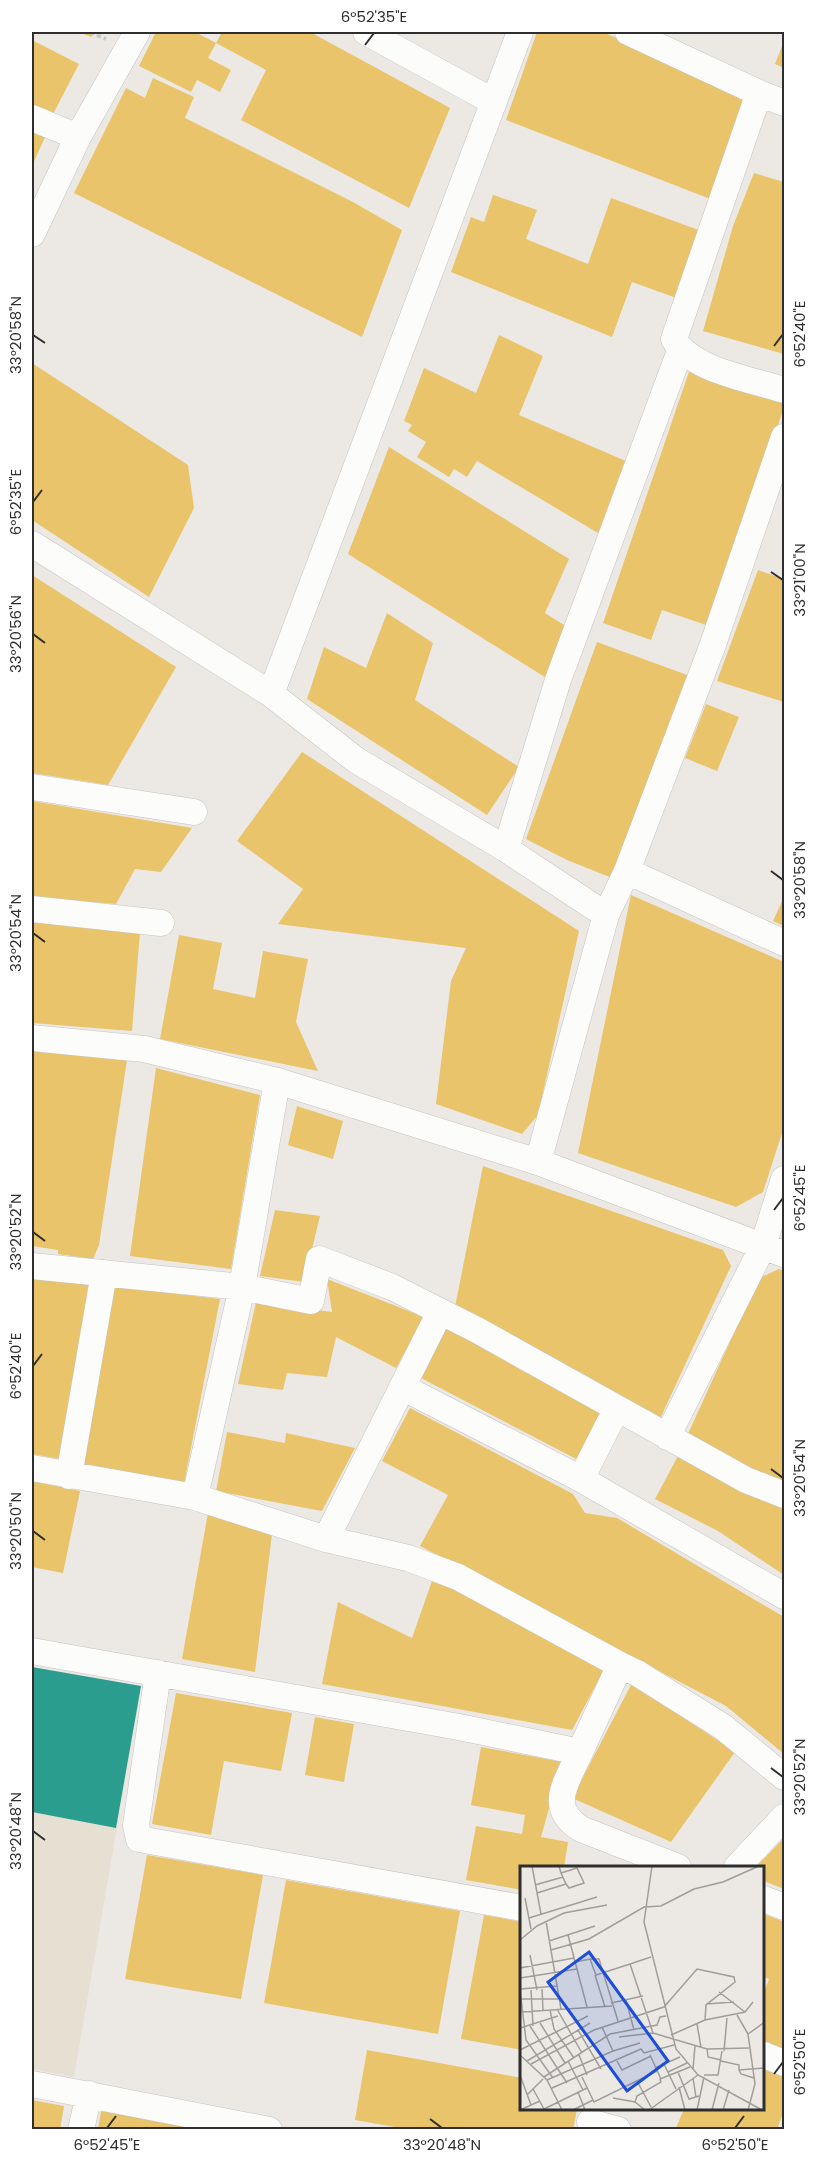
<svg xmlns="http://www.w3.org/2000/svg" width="816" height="2161" font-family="Poppins,sans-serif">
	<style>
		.education { fill: #e6e0d3 }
		.homes { fill: #e9c46a }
		.schools { fill: #2a9d8f }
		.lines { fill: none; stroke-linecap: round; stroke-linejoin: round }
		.street-casing { stroke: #c5c4c5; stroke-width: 27 }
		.path { stroke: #c9c9c8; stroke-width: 4; stroke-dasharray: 4.5 3; stroke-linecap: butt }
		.street { stroke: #fcfcfb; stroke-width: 26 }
		.ticks { fill: none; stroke: #2e2e2e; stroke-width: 2 }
		.inset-road { fill: none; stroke: #a09e9b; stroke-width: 1.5 }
		.view { fill: #1d4ed8; fill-opacity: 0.15; stroke: #1d4ed8; stroke-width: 3 }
		.inset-edge { fill: none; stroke: #2e2e2e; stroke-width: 3 }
		.neatline { fill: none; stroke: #2e2e2e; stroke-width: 2 }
		.ticks-label { font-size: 15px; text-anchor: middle; fill: #2e2e2e }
	</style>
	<rect width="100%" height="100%" fill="#ece8e4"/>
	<path class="education" d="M32 1679 139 1699 74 2077 32 2069Z"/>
	<path class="homes" d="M79 32H94L91 37Z
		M156 32H195L216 43 222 32H310L450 108 409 208 241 120 266 70 216 43 208 58 231 70 220 92 197 80 191 92 139 66Z
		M537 32H602L752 92 713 200 506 120Z
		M32 40 79 64 52 116 32 105Z
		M784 41V68L775 64Z
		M153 78 194 97 185 118 351 201 402 230 362 337 74 193 126 88 145 98Z
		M32 132 45 137 32 166Z
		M754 173 784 182V354L703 331 733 226Z
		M493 195 537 210 526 239 588 264 611 198 704 232 682 300 632 282 612 337 451 272 471 217 484 222Z
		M499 335 543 356 519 415 628 462 598 533 477 461 467 477 454 469 449 477 417 457 426 442 408 431 412 425 404 421 424 368 476 393Z
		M32 363 188 465 194 508 149 597 32 520Z
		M692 363 784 388V407L712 627 662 610 651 640 603 623Z
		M389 447 569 559 545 613 567 627 548 679 348 554Z
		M758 570 784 579V702L717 681Z
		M32 575 176 667 108 785 32 773Z
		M387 613 433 643 415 700 519 767 487 815 307 699 324 647 366 668Z
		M597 642 690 676 612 878 567 860 526 839Z
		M706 704 739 717 717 771 685 758Z
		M302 752 579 931 538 1115 522 1134 436 1104 451 981 466 948 278 924 303 889 237 841Z
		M32 801 192 828 161 872 135 869 116 904 32 897Z
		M631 895 784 962V1127L763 1192 736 1207 578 1153Z
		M784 897V926L773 921Z
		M32 921 140 932 132 1031 32 1023Z
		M179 935 222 943 213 989 255 998 263 951 308 959 296 1022 318 1071 160 1039Z
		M32 1051 127 1060 99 1245 93 1259 58 1254V1250L32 1246Z
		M156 1068 260 1095 231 1269 130 1256Z
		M297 1106 343 1121 333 1159 288 1145Z
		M483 1166 723 1250 731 1266 659 1421 455 1307Z
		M275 1210 320 1216 304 1282 260 1276Z
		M779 1269 784 1271V1481L745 1466 687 1436 759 1278Z
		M32 1278 89 1284 60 1459 32 1454Z
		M327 1279 424 1317 396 1368 336 1337 327 1377 287 1373 283 1390 238 1384 256 1302 332 1312Z
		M113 1286 220 1299 184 1484 81 1464Z
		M447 1327 604 1413 580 1461 421 1378Z
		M410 1408 573 1494 585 1513 617 1518 784 1617V1754L726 1706 420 1546 448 1495 382 1461Z
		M227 1432 285 1443 286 1433 355 1448 322 1511 216 1491Z
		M679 1454 784 1505V1575L718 1531 655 1499Z
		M32 1481 80 1491 63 1573 32 1567Z
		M208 1513 273 1526 255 1672 182 1659Z
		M433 1578 605 1668 572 1730 322 1684 338 1602 412 1638Z
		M632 1683 735 1752 671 1842 572 1798Z
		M176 1693 292 1713 281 1771 224 1761 211 1835 152 1824Z
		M315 1717 354 1724 344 1782 305 1775Z
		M481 1747 562 1762 541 1837 568 1842 564 1867H522V1890L466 1880 476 1826 522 1834 525 1815 471 1805Z
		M784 1838V1889L764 1881V1867H756Z
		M147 1855 263 1875 241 1999 125 1979Z
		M286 1880 460 1911 438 2034 264 2003Z
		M764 1914 784 1922V2049L764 2041V1992L769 1979 764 1977Z
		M484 1915 522 1922V2050L461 2039Z
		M367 2050 522 2078V2109H577L573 2130H412L355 2120Z
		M764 2066 784 2075V2110L777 2130 676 2128 684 2109H764Z
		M32 2100 64 2106 60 2130H32Z
		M101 2111 200 2128V2130H98Z"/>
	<path class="schools" d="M32 1667 141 1686 116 1828 32 1812Z"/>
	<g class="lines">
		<defs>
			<path id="street" d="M366 32 494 102
				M628 32 759 93 674 339C690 370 753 380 784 390
				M759 93 784 103
				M32 118 78 137
				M32 234 78 137 137 32
				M32 544 271 694 356 760 506 849 606 915
				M271 694 520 32
				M32 787 194 812
				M506 849 558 680 680 351
				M627 871 784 943
				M32 909 161 923
				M32 1038 144 1049 277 1081 538 1162 784 1254
				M538 1162 606 915 627 871 712 647 784 437
				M32 1266 242 1287 311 1301 319 1259 392 1287 477 1330 746 1480 784 1495
				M402 1387 581 1479 784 1596
				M667 1437 763 1246 784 1179
				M32 1468 195 1497 326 1539 408 1558 458 1577 620 1665
				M69 1476 104 1273
				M581 1479 617 1408
				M195 1497 242 1287 277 1081
				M326 1539 440 1312
				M32 1651 459 1727 580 1752C567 1782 546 1807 581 1829L678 1867
				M158 1673 136 1825 139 1839 522 1908
				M580 1752 620 1665 637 1673 723 1727 784 1777
				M737 1867 784 1817
				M764 1899 784 1907
				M764 2055 784 2063
				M32 2084 269 2130
				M590 2122 618 2130
				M81 2130 89 2094"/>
		</defs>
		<use href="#street" class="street-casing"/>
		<path class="path" d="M90 32 106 39"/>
		<use href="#street" class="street"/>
	</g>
	<path class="ticks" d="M365 45 374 33M33 335 45 343M774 346 783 334M33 502 42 490M771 572 783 580M33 634 45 643M771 871 783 880M33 933 45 942M774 1210 783 1198M33 1232 45 1241M33 1366 42 1354M771 1469 783 1478M33 1531 45 1540M771 1768 783 1777M33 1831 45 1840M774 2074 783 2062M430 2119 442 2128M107 2128 116 2116M735 2128 744 2116"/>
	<g transform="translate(520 1866)">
		<rect width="244" height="244" fill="#ece8e4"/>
		<path class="inset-road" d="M12 0 21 48M39 0 41 7 46 18 49 22 64 17 57 2 41 7M132 0 124 56 156 183 178 209 242 244M15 19 43 11M17 27 46 18M5 32 11 63M9 52 77 31M26 55 41 143M48 69 67 141M0 74 17 60 44 47 87 39M29 75 75 60M31 84 69 73 124 41 141 40 174 23 203 16 239 0M10 89 17 124M131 91 110 98 133 167M70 93H79L98 155M55 96 70 93 76 109 110 98M0 102 54 92M75 109 85 141M0 112 57 103M0 123 37 120M22 123 23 144M0 124 6 174 33 212M11 124 13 160M199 126 225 146M0 133H39M106 134 114 164M91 137 123 130M186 138 214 136M37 143 62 187M30 144 34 163 54 192M1 146 92 140M217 149 228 168M20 157 45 197M177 158 181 181M10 160 47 217M82 161 93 185M0 162 38 150M58 164 81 203M151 169 185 154 225 146 233 136M99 171 133 167 187 183 229 182M187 183 188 191 201 194M0 184 68 150M204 185 207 152M0 189 27 214 42 244M59 189 67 209M130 189 141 213M7 195 70 157M48 195 63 224M97 195 102 204 131 190M201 195 219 199V204L245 202M11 198 74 164 144 141 177 103 214 111 215 116 186 139 185 154M144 198 156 223M135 202 160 191M173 203 175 180M219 204 221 208 234 212M148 206 167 197M158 206 169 233 179 230M0 209 11 239M184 209H198L202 185M24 211 90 168 137 159 140 151 146 150M62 211 74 236 137 205M173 212 176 231M27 214 93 185 120 177M117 215 131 241M159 221 165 244M32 222 121 183 124 187 154 179M13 223 24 243M58 226 65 244M7 229 23 213M93 232 115 236 125 244M115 236 117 230 141 216 140 213 170 201M0 244 20 235M22 244 67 222M53 244 73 234M129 244 178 209M177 244 184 211M192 244 199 217M203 244 209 224M228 244 235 218 228 168 245 156"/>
		<path class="view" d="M69 86 148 195 107 225 28 116Z"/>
		<rect width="244" height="244" class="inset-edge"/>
	</g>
	<rect width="816" height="2161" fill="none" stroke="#ffffff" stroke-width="66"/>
	<rect x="33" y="33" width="750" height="2095" class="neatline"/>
	<g class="ticks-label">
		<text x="374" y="22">6°52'35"E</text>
		<text transform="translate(800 334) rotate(-90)" y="5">6°52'40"E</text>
		<text transform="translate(16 335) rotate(-90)" y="5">33°20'58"N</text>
		<text transform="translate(16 502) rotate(-90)" y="5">6°52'35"E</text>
		<text transform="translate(800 580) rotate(-90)" y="5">33°21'00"N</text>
		<text transform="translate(16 634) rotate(-90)" y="5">33°20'56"N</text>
		<text transform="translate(800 880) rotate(-90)" y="5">33°20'58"N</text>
		<text transform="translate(16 933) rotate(-90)" y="5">33°20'54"N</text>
		<text transform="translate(800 1198) rotate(-90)" y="5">6°52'45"E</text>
		<text transform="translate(16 1232) rotate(-90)" y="5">33°20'52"N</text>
		<text transform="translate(16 1366) rotate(-90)" y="5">6°52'40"E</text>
		<text transform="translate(800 1478) rotate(-90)" y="5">33°20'54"N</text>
		<text transform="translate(16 1531) rotate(-90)" y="5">33°20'50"N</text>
		<text transform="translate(800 1777) rotate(-90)" y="5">33°20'52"N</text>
		<text transform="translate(16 1831) rotate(-90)" y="5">33°20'48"N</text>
		<text transform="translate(800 2062) rotate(-90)" y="5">6°52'50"E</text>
		<text x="107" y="2150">6°52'45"E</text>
		<text x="442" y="2150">33°20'48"N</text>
		<text x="735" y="2150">6°52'50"E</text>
	</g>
</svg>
